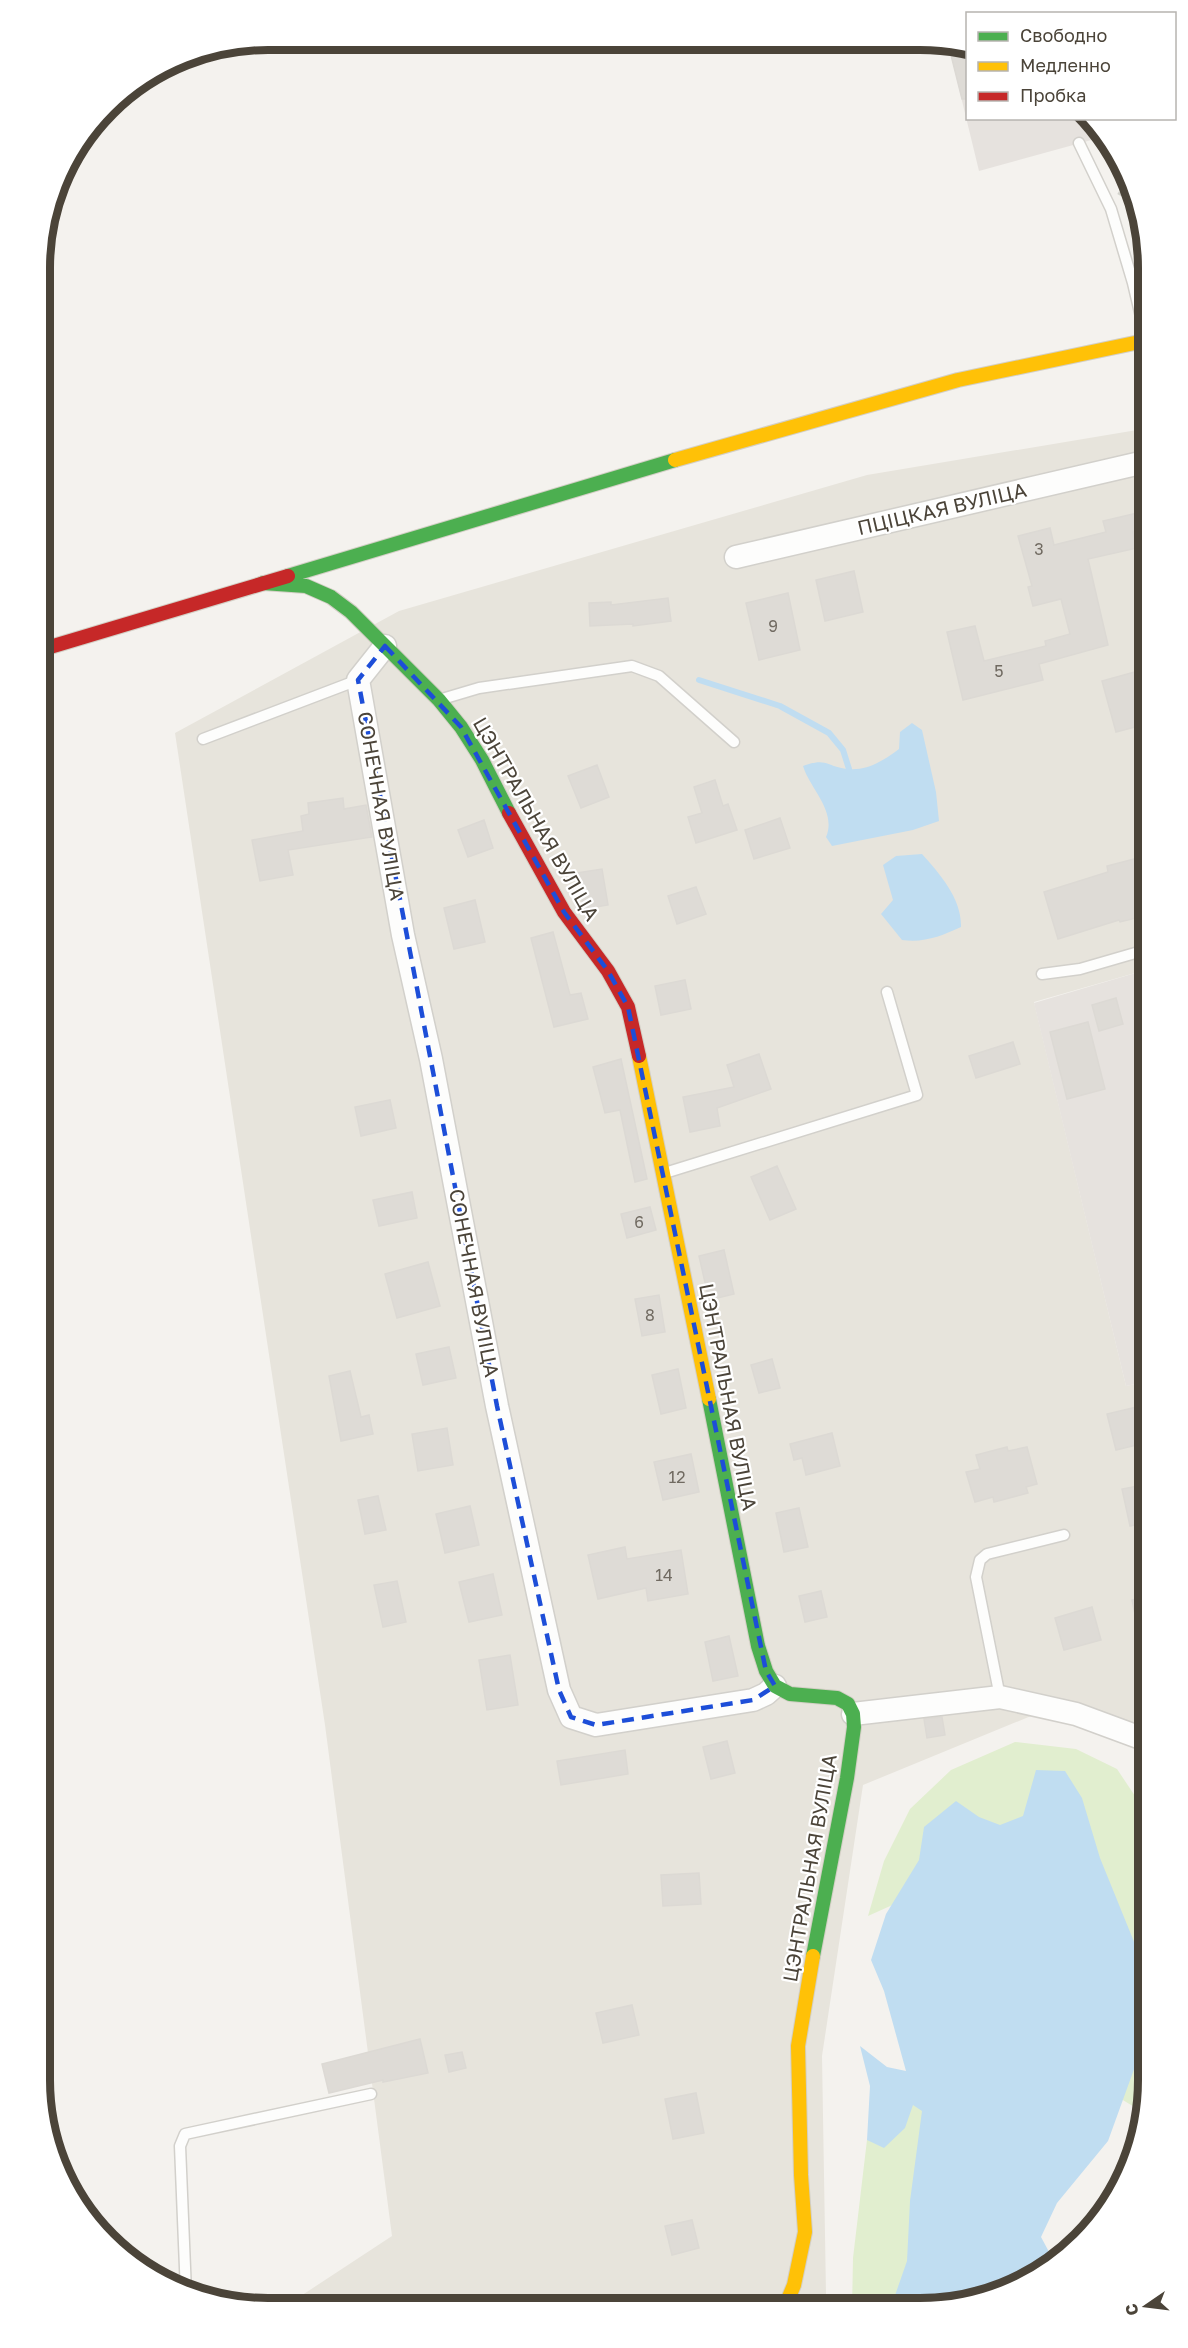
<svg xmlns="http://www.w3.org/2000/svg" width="1188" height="2348" font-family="'Golos Text',sans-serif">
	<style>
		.residential { fill: #e7e4dc }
		.industrial { fill: #e6e2de }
		.green { fill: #e1eecf }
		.water { fill: #c0ddf1 }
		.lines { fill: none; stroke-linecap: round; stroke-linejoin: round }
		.stream { stroke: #c0ddf1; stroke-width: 6 }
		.building { fill: #dedbd6; stroke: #dcd9d4; stroke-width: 1.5 }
		.lane-casing { stroke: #d2d0cb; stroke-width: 13 }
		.street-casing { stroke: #d2d0cb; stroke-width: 25 }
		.fast-casing { stroke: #d3cfc5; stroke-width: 16 }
		.slow-casing { stroke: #d3cfc5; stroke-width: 16 }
		.jam-casing { stroke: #d3cfc5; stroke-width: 16 }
		.path { stroke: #d3d2cc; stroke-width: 4; stroke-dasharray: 3 3; stroke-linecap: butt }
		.lane { stroke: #fdfdfc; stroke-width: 10 }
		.street { stroke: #fdfdfc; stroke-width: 22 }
		.fast { stroke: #4caf50; stroke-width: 14 }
		.slow { stroke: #ffc107; stroke-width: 14 }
		.jam { stroke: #c62828; stroke-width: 14 }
		.marked { fill: none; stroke: #1d4ed8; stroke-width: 4.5; stroke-dasharray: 12 8; stroke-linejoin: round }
		.labels { text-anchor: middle; stroke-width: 4.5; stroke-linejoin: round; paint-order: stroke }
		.number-label { font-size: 16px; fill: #706a61 }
		.street-label { font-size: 20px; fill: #4b4439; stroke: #fff }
		.rim { fill: none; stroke: #4b4439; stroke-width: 8 }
	</style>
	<rect width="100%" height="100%" fill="#f4f2ee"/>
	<path class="residential" d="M1149 428V969L1034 1002 1126 1386 1149 1381V1756L1085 1721 1031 1716 863 1785 822 2056 826 2294 820 2309 284 2307 392 2236 325 1725 175 733 399 611 867 475Z"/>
	<path class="industrial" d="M948 43 967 44 968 118 1091 119 1106 136 979 171Z
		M1149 969V1381L1126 1386 1034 1003Z"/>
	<path class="green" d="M1015 1742 1076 1749 1117 1769 1145 1811 1149 1822 1148 2076 1136 2108 1098 2085 1043 1810 908 1898 868 1916 884 1861 910 1809 951 1770Z
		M934 2096 922 2309H852L853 2258 867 2140 888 2113Z"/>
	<path class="water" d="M912 723 922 730 936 792 939 821 913 830 832 846 826 837C837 811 810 789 803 766 828 757 826 767 848 769 868 771 884 760 899 749L900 732Z
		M922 854C940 874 962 899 961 927 941 936 925 943 902 940L881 914 893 900 883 865 896 856Z
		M1036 1770 1065 1771 1082 1798 1100 1858 1141 1959 1137 2061 1108 2141 1057 2203 1041 2237 1055 2263 1048 2270 994 2297 921 2309H888L892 2304 907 2261 910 2201 922 2111 913 2105 905 2128 884 2148 867 2140 870 2086 860 2046 887 2067 906 2071 884 1991 871 1960 886 1914 919 1860 924 1827 956 1801 979 1817 1000 1825 1023 1816Z"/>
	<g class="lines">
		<path class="stream" d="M699 680 780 706 829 733 843 750 849 769"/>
	</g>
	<path class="building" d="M948 43 968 44V99H962Z
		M1146 511 1149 529 1133 532 1137 548 1088 559 1108 645 1039 664 1043 680 963 700 947 632 975 626 984 661 1046 646 1045 641 1070 634 1061 599 1033 606 1028 587 1032 586 1018 536 1050 528 1054 545 1106 532 1103 521Z
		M854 571 863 612 825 621 816 580Z
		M788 593 800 650 759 660 746 603Z
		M668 598 671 621 633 626V624L590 626 589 603 611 602V605Z
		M1149 668V760L1144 761 1135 727 1116 732 1102 681Z
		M597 765 609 797 581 808 568 776Z
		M715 780 723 806 728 804 737 830 696 843 688 817 702 813 694 787Z
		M343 798 344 809 366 805 372 837 288 850 293 875 260 881 252 840 303 831 301 816 309 814 308 803Z
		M780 818 790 848 754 859 745 830Z
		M484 820 493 848 468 857 458 830Z
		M1142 857 1149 888V915L1120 922 1119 920 1058 939 1044 892 1108 872 1107 866Z
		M602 869 608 905 584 909 576 873Z
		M696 887 706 914 677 924 668 896Z
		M475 900 485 942 454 949 444 908Z
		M553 932 570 995 581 993 588 1019 554 1027 531 938Z
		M685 980 691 1009 661 1015 655 986Z
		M1116 998 1123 1024 1099 1031 1092 1005Z
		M1088 1022 1105 1089 1067 1099 1050 1032Z
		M1013 1042 1020 1064 976 1078 969 1056Z
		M759 1054 771 1089 717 1108 720 1126 690 1132 683 1097 734 1087 727 1065Z
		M621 1059 647 1179 635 1182 620 1110 605 1113 593 1067Z
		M390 1100 396 1128 361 1136 355 1107Z
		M777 1166 796 1209 770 1220 751 1177Z
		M412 1192 417 1218 379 1226 373 1200Z
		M650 1207 656 1230 627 1238 621 1214Z
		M724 1250 734 1294 709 1300 699 1256Z
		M428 1262 440 1306 397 1318 385 1274Z
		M659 1295 665 1332 642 1336 635 1299Z
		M449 1347 456 1378 423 1385 416 1354Z
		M772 1359 780 1388 759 1393 751 1365Z
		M678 1369 686 1408 661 1414 652 1375Z
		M350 1371 361 1417 369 1415 373 1434 341 1441 329 1376Z
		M1149 1404V1442L1116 1450 1107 1414Z
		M447 1428 453 1465 418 1471 412 1434Z
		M832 1433 840 1466 806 1475 802 1458 794 1460 790 1444Z
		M1007 1447 1008 1451 1027 1447 1037 1484 1026 1487 1028 1493 994 1502 993 1497 975 1502 966 1472 980 1469 976 1455Z
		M691 1454 699 1492 663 1500 654 1462Z
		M1149 1484V1522L1130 1526 1122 1489Z
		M378 1496 386 1530 365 1534 358 1500Z
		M470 1506 479 1545 445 1553 436 1514Z
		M799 1508 808 1547 784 1552 776 1513Z
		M625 1547 627 1559 681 1550 688 1594 648 1601 646 1588 598 1599 588 1555Z
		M493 1574 502 1615 469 1622 459 1582Z
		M397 1581 406 1622 383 1627 374 1585Z
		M821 1591 827 1617 805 1622 799 1596Z
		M1149 1596V1647H1142L1132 1600Z
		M1092 1607 1101 1640 1064 1650 1055 1618Z
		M729 1636 738 1676 713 1681 705 1642Z
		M510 1655 518 1705 487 1710 479 1660Z
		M942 1717 945 1735 927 1738 924 1719Z
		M727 1741 735 1773 711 1779 703 1747Z
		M625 1750 628 1774 561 1785 557 1761Z
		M699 1873 701 1904 663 1906 661 1875Z
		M632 2005 639 2035 603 2043 596 2013Z
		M420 2039 428 2073 383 2082V2080L329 2093 322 2064Z
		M462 2052 466 2068 449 2072 445 2055Z
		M696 2093 704 2133 673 2139 665 2099Z
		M692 2220 699 2248 672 2255 665 2226Z"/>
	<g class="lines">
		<defs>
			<path id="lane" d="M1079 143 1111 209 1133 283 1146 338
				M442 699 479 688 632 666 659 676 734 742
				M203 739 358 680
				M1042 974 1080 969 1149 949
				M668 1172 917 1095 887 992
				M1000 1697 976 1577 980 1560 987 1554 1064 1535
				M186 2292 180 2146 185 2134 371 2094"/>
			<path id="street" d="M736 557 1149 461
				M385 646 358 680 403 935 431 1059 497 1406 559 1690 571 1717 596 1725 753 1700 766 1694 775 1686
				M853 1714 1000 1697 1076 1714 1149 1741"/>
			<path id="fast" d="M288 576 675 460
				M263 583 306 586 331 597 351 612 439 700 461 727 482 760 509 813
				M709 1399 758 1646 766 1671 775 1686 790 1694 837 1698 848 1704 853 1714 854 1727 847 1778 813 1956"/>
			<path id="slow" d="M675 460 958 380 1149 340
				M639 1056 709 1399
				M784 2309 794 2285 805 2232 801 2175 798 2046 813 1956"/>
			<path id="jam" d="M40 650 288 576
				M509 813 564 912 608 971 628 1007 639 1056"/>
		</defs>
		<use href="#lane" class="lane-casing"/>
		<use href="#street" class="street-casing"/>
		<use href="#fast" class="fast-casing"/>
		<use href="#slow" class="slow-casing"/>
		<use href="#jam" class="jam-casing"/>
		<path class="path" d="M1119 195 1129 179"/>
		<use href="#lane" class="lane"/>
		<use href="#street" class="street"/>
		<use href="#fast" class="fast"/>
		<use href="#slow" class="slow"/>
		<use href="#jam" class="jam"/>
	</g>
	<path class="marked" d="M385 646 461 727 564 912 608 971 628 1007 766 1671 775 1686 753 1700 596 1725 571 1717 559 1690 497 1406 358 680Z"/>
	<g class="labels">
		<g class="number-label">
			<text x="1039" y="555">3</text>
			<text x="773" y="632">9</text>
			<text x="999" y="677">5</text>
			<text x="639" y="1228">6</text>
			<text x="650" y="1321">8</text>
			<text x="677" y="1483">12</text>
			<text x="664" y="1581">14</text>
		</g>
		<g class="street-label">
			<text transform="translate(942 509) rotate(-13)" y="7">ПЦІЦКАЯ ВУЛІЦА</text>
			<text transform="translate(381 806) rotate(80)" y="7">СОНЕЧНАЯ ВУЛІЦА</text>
			<text transform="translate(536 819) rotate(60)" y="7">ЦЭНТРАЛЬНАЯ ВУЛІЦА</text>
			<text transform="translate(474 1283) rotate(79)" y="7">СОНЕЧНАЯ ВУЛІЦА</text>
			<text transform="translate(728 1397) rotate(79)" y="7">ЦЭНТРАЛЬНАЯ ВУЛІЦА</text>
			<text transform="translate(810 1868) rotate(-80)" y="7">ЦЭНТРАЛЬНАЯ ВУЛІЦА</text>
		</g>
	</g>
	<path d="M0 0H1188V2348H0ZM268 50H920A218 218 0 0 1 1138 268V2080A218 218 0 0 1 920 2298H268A218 218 0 0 1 50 2080V268A218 218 0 0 1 268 50Z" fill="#fff" fill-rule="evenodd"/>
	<path class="rim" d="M268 50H920A218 218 0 0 1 1138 268V2080A218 218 0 0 1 920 2298H268A218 218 0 0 1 50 2080V268A218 218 0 0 1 268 50Z"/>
	<rect x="966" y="12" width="210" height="108" fill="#ffffff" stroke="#b7b4b0" stroke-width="1.5"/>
	<rect x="978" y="32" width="30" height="9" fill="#4caf50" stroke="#b7b4b0" stroke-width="1.5"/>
	<text x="1020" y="42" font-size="18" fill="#4b4439">Свободно</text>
	<rect x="978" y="62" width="30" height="9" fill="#ffc107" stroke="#b7b4b0" stroke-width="1.5"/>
	<text x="1020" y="72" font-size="18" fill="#4b4439">Медленно</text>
	<rect x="978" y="92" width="30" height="9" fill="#c62828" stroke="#b7b4b0" stroke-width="1.5"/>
	<text x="1020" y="102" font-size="18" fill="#4b4439">Пробка</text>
	<g transform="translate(1146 2306) rotate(256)" stroke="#ffffff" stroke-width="4.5" paint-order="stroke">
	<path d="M0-4.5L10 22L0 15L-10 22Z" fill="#4b4439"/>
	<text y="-9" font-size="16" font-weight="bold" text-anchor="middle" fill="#4b4439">С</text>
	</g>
</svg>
